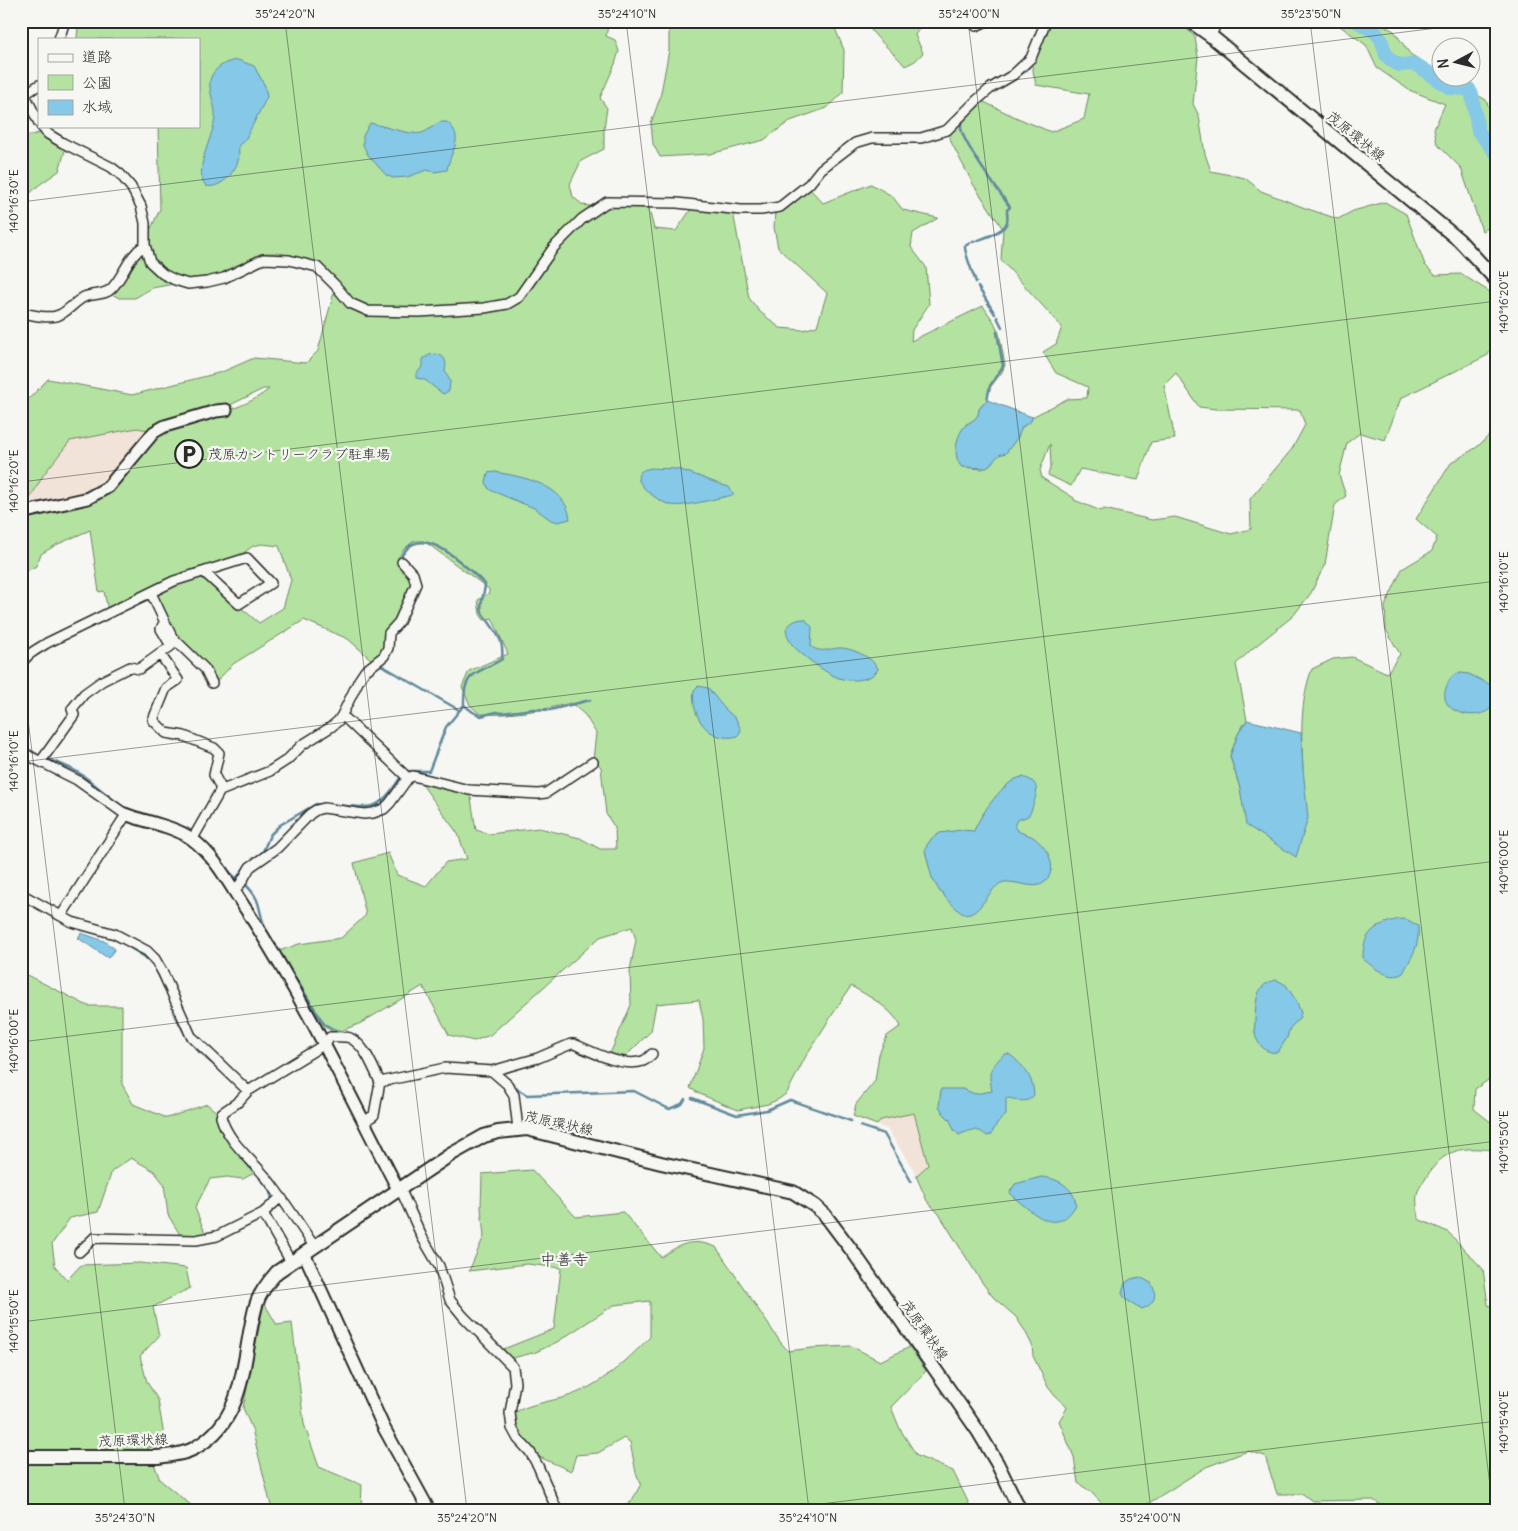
<svg xmlns="http://www.w3.org/2000/svg" width="1518" height="1531" font-family="Delius,'Klee One',sans-serif">
	<style>
		.built { fill: #f2e3d8 }
		.green { fill: #b4e2a0; stroke: #708666; fill-rule: evenodd }
		.water { fill: #85c8e7; stroke: #61899c }
		.lines { fill: none; stroke-linecap: round; stroke-linejoin: round }
		.stream { stroke: #61899c; stroke-width: 2.5 }
		.river { stroke: #85c8e7; stroke-width: 14 }
		.minor-casing { stroke: #2b2b2b; stroke-width: 12 }
		.tertiary-casing { stroke: #2b2b2b; stroke-width: 15 }
		.secondary-casing { stroke: #2b2b2b; stroke-width: 16 }
		.minor { stroke: #f6f6f2; stroke-width: 9 }
		.tertiary { stroke: #f6f6f2; stroke-width: 11 }
		.secondary { stroke: #f6f6f2; stroke-width: 12 }
		.ticks { fill: none; stroke: #2b2b2b; stroke-width: 1; stroke-opacity: 0.45 }
		.labels { text-anchor: middle; stroke-width: 4.5; stroke-linejoin: round; paint-order: stroke }
		.street-label { font-size: 14px; fill: #2b2b2b; stroke: #f6f6f2 }
		.poi-label { font-size: 14px; fill: #2b2b2b; stroke: #f6f6f2; text-anchor: start }
		.quarter-label { font-size: 16px; fill: #2b2b2b; stroke: #f6f6f2 }
		.neatline { fill: none; stroke: #2b2b2b; stroke-width: 2 }
		.ticks-label { font-size: 12px; text-anchor: middle; fill: #2b2b2b }
	</style>
	<rect width="100%" height="100%" fill="#f6f6f2"/>
	<filter id="ink" filterUnits="userSpaceOnUse"><feTurbulence type="fractalNoise" baseFrequency=".02" numOctaves="2"/><feDisplacementMap in="SourceGraphic" scale="10" xChannelSelector="R" yChannelSelector="G"/><feConvolveMatrix kernelMatrix="1 2 1 2 8 2 1 2 1" color-interpolation-filters="sRGB"/></filter>
	<g filter="url(#ink)">
		<path class="built" d="M137 428 148 430 140 443 111 480 90 493 24 507 44 474 70 440Z
			M914 1113 928 1165 916 1176 914 1170 887 1129 877 1125 881 1120Z"/>
		<path class="green" d="M68 21H609L606 36 615 40 619 51 615 64 600 98 607 108 604 128V149L581 161 570 184 573 197 583 205 604 208 617 206 648 205 654 229 676 231 694 205 733 212 749 298 759 311 780 328 803 330 817 326 827 293 778 248 774 227 775 211 809 188 823 203 871 184 892 196 903 210 938 218 913 233 911 247 926 267 929 304 912 330 911 341 983 306 994 322 999 333 1005 365 1002 372 989 389 987 400 979 409C979 417 974 421 966 424L960 465 962 467 983 469 1022 427 1031 421 1032 417 1067 399 1087 398 1088 387 1056 373 1043 352 1056 344 1062 327 1001 260 1003 229 973 184 949 138 952 130 980 100 1013 116 1051 132 1084 119 1089 94 1036 85 1032 66 1029 64 1049 21H1193L1186 28 1195 37 1198 57 1193 104 1199 116 1205 154 1211 171 1245 178 1261 191 1305 208 1338 219 1353 211 1385 202 1406 214 1425 265 1435 275 1461 274 1490 292 1497 317V336L1488 355 1401 398 1385 440 1360 433 1347 443 1339 475 1346 496 1335 505 1325 564 1311 593 1293 616 1252 649 1236 664 1247 720 1238 734 1230 756 1240 788 1303 769C1301 736 1300 700 1312 669L1333 659 1352 657 1387 673 1400 654 1386 630 1385 606 1402 569 1432 551 1437 537 1416 519 1451 463 1477 447 1497 428V1074L1475 1089 1474 1109 1497 1127V1151C1465 1146 1444 1147 1426 1178 1424 1182 1419 1187 1418 1191 1415 1198 1418 1211 1418 1219L1448 1232 1483 1269 1488 1305 1497 1308V1510H1389L1373 1500 1312 1501 1303 1494H1277L1265 1456 1248 1451 1206 1467 1138 1510H1108L1091 1492 1078 1483 1074 1457 1059 1421 1067 1408 1066 1406 1055 1396 1048 1387 1033 1356 1032 1345 1025 1331 1016 1317 993 1297 981 1281 939 1214 927 1201 916 1176 928 1165 914 1113 881 1120 877 1125 853 1116 856 1104 875 1081 879 1054 887 1036 901 1026C889 1006 870 997 851 986L807 1054 787 1093 779 1099 768 1104 738 1110 700 1094 690 1088 704 1048 703 1019 699 1000 656 1004 651 1031 623 1059 609 1056 631 1005 630 970 636 940 632 927 600 937 490 1035 474 1041 449 1035 423 986 361 1023 336 1033 322 1026 276 952 299 944 341 938 366 915 354 863 388 853 397 875 426 886 446 862 467 859 458 834 418 779 470 792 476 830 489 834 539 828 580 838 600 849H616L615 828 606 814 601 767 593 760 596 733 585 715 571 703C542 710 511 716 480 714L470 705 462 687 469 671 508 654 492 618 484 620 480 614 478 600 489 593V589L424 541H414L404 549 398 558C402 568 409 575 414 584L386 650 374 662 348 639 304 620 233 664 214 684 172 630 156 595 194 577H205L259 623 283 608 291 580 279 546 262 544 253 546 234 560 193 569 108 611 104 591 99 592 90 530 56 545 41 554 36 566 21 574V407L48 379 132 395 222 372 254 358 306 363 318 351 334 292 321 264 278 253H266L224 275 152 288 135 298H119L110 293 141 250 160 209 158 126H199V39H77L78 25ZM1176 373 1199 407 1216 409 1300 410 1305 425 1292 449 1250 499 1251 529 1231 534 1175 517 1152 520 1104 509 1101 511 1074 500V498L1042 478 1040 470 1050 444 1051 465 1048 475 1071 486 1080 469 1138 480 1151 442 1175 439 1164 385ZM263 389H269C236 417 187 415 153 439L86 502 25 507 44 474 70 441 137 428 148 430 167 420 226 407Z
			M669 21H832L844 50 843 93 827 108 790 121 764 140 710 154 660 157 653 144 651 123 660 98 669 50Z
			M865 21H924L915 35 923 53 915 61 905 66C892 50 875 39 865 21Z
			M1333 21H1375L1394 31 1410 54 1440 72V78H1449L1486 100 1497 129V224L1482 231 1461 168 1437 144 1434 129 1445 104 1409 90 1377 68 1366 45Z
			M43 132 66 147 59 171 39 185 21 202V138Z
			M21 972 88 1006H122V1084L133 1104 167 1118 207 1104 220 1115 256 1172 243 1179 227 1177 210 1179 195 1208 206 1235 182 1238 168 1215 164 1184 154 1171 131 1158 112 1171 98 1212 70 1218 52 1244 55 1266 67 1280 81 1265 140 1263 186 1268 190 1288 153 1307 159 1336 140 1356 147 1382 158 1400 166 1448 148 1447 160 1480 197 1510H21Z
			M532 1170 576 1217 623 1212 661 1257C682 1243 692 1238 716 1247L781 1343 788 1351 812 1348 851 1346 880 1361 910 1347 926 1371 891 1407 900 1429 917 1456 953 1471 972 1510H617L631 1502 641 1484 636 1473 630 1442 624 1438 598 1453 576 1455 571 1471 535 1455 514 1427 512 1414C533 1401 559 1402 581 1391 608 1379 629 1358 650 1337V1301L614 1305 557 1342 536 1352 509 1359 501 1350 554 1329 561 1268 527 1264 469 1271 484 1236 481 1208 482 1174Z
			M264 1303 277 1325 292 1323 304 1424 319 1467 362 1485 361 1510H272L252 1429 243 1408Z"/>
		<path class="water" d="M238 60 254 66 265 86 267 97 245 140 239 145C238 151 240 156 238 161 234 174 220 189 206 186 191 168 217 134 215 112 214 102 206 84 212 75 218 65 228 61 238 60Z
			M440 122H447C466 138 450 151 447 170L434 172 427 170 407 177 393 178 386 175 368 155 363 145V136L370 123C381 125 412 136 422 133 428 131 434 125 440 122Z
			M436 354C446 356 447 362 445 371L450 381 449 391 443 394 425 380 416 378V374L423 366V359L429 355Z
			M987 400 1032 417 1031 421 1022 427 1018 437 1006 453 999 455 987 468 962 467C952 458 956 435 965 426 971 420 979 420 979 409Z
			M652 468C660 469 669 468 676 469 694 473 711 482 729 487L734 495C720 497 684 508 671 505 656 502 618 472 652 468Z
			M495 472C523 477 566 484 570 519L558 522 551 520 534 508 492 491 488 488 486 482 488 473Z
			M805 619 812 627 811 646C821 655 832 647 842 648 854 649 874 658 878 669 872 681 850 682 839 678 828 675 798 653 791 643 788 639 787 634 786 629 791 622 796 619 805 619Z
			M1461 673 1469 674 1493 686C1510 726 1434 722 1446 688 1449 679 1451 674 1461 673Z
			M698 686 708 688 724 708 736 719 741 730 738 736C709 744 690 716 694 690Z
			M1247 720 1301 733 1303 769 1308 818 1296 857 1246 825 1240 788 1230 756 1238 734Z
			M1022 777C1040 781 1038 791 1033 805 1032 808 1031 813 1028 816 1025 818 1021 818 1017 820 1015 824 1013 827 1017 830 1020 833 1027 834 1031 836 1042 842 1054 858 1051 871 1044 899 1015 877 1001 883 986 890 975 931 955 907 950 902 945 899 943 893L940 892 932 878 925 851 927 845 932 838 940 833 961 830 974 831C980 815 1005 779 1022 777Z
			M1401 919 1408 920 1418 926C1420 946 1412 956 1403 973 1389 982 1374 967 1363 959 1362 932 1377 923 1401 919Z
			M81 933 104 941 115 949 108 958 78 938Z
			M1277 980 1286 985 1297 1002 1301 1013 1299 1019 1290 1028 1287 1038 1278 1052C1266 1055 1255 1042 1255 1032 1254 1028 1255 1024 1255 1020 1256 1002 1255 983 1277 980Z
			M1004 1054H1009C1023 1065 1033 1076 1034 1095 1026 1106 1016 1098 1006 1098V1115L997 1123 991 1135 987 1136C977 1127 970 1130 959 1135L954 1130 950 1120 943 1113 939 1106 941 1089H963L975 1094 992 1091C988 1070 989 1070 1004 1054Z
			M1041 1177C1058 1178 1074 1187 1076 1205 1056 1239 1033 1212 1012 1196L1010 1192 1015 1184Z
			M1140 1277 1151 1283C1158 1295 1155 1304 1142 1309L1125 1299 1122 1293 1125 1283 1131 1279Z"/>
		<g class="lines">
			<path class="stream" d="M1039 49 1051 21
				M1006 84 1026 71 1035 59
				M973 242C981 239 1005 232 1007 222 1008 219 1007 214 1007 210L1010 207C1001 194 958 138 961 125 963 118 981 103 987 97
				M970 243 965 246C964 251 973 274 976 282
				M978 287 995 314
				M997 317 1002 327
				M987 400 990 386 1003 366 997 332
				M402 555C405 551 408 546 413 544 436 534 469 570 485 584 485 593 479 603 482 612 483 616 487 619 489 622 499 636 504 642 502 659 477 675 463 670 464 705L473 712 481 716 496 712 502 713 533 709 550 710 590 700
				M381 665 459 710
				M21 745 37 754
				M50 760C61 764 72 768 82 775 98 786 112 801 129 810
				M408 771H429L446 727 464 705
				M335 805C372 808 379 812 400 778
				M177 825 186 828 192 832
				M261 856 270 835 280 825 316 804 322 805
				M227 870 236 878
				M236 879 247 864
				M245 884C262 901 257 905 264 925 266 932 272 940 276 946
				M48 914 67 924
				M108 936 122 943
				M129 947 145 957 152 964
				M280 953 324 1024 335 1030 354 1035 358 1039
				M156 970 164 986
				M169 996 175 1015 187 1038
				M192 1044 199 1052
				M206 1058 220 1070
				M477 1066H494
				M507 1078 519 1090 527 1095 634 1091 669 1109 682 1104 685 1099
				M692 1098 737 1115 767 1110 790 1100 851 1121
				M220 1110 216 1116 221 1129
				M860 1126 884 1134 911 1181
				M239 1154 252 1170
				M260 1179 268 1187 272 1198"/>
			<path class="river" d="M1356 21 1375 32 1381 39 1386 55 1391 60 1399 65 1414 64 1420 67 1450 88 1469 89 1472 95 1478 131 1497 154"/>
			<defs>
				<path id="minor" d="M973 21 976 26 987 21
					M1211 36 1217 21
					M59 39 65 21
					M21 87 39 123
					M25 94 39 85
					M41 126 48 134 63 143 111 167 120 174 131 187 141 206 145 223V245L150 262 163 274 175 280 188 284 207 282 224 278 263 259 289 260 317 267 335 285 350 303 368 311 419 312 484 308 507 304 519 297 554 247 582 219 607 202 677 203 741 210H761L780 207 809 184 821 169 855 143 872 138H921L947 130 977 100 991 88 1013 75 1031 58 1046 21
					M21 313C32 314 45 319 56 316 66 314 74 302 84 297 94 293 105 296 112 288 125 274 128 256 145 245
					M151 593 172 637 205 669 212 683
					M160 654 178 680 166 688 153 720 166 733 184 736 214 748 219 753 214 775 220 786V791L192 840
					M21 666C24 655 38 649 47 643L174 581 247 558 271 583 239 604 204 572
					M342 715 408 778
					M21 752 77 780 125 814 124 818 61 916
					M41 761 74 715 72 709 84 694 102 681 130 667 139 669 171 646 161 629 164 622
					M220 791 270 771 287 760 302 745 331 727 338 721 342 715 359 680 365 671 384 656 388 648 389 633 399 622 416 584 413 574 402 562
					M234 891 241 883 250 867 277 848 310 814 316 810 324 808 364 814 373 813 384 809 390 803 408 778 413 776 469 790 538 794 546 793 593 762
					M21 894 72 922 115 934 147 951 155 959 163 973 191 1036 248 1091
					M492 1071 538 1058 571 1044H574C592 1052 623 1068 643 1061 646 1060 650 1056 652 1054
					M364 1122 374 1115 380 1082 445 1068 492 1071 507 1084 514 1095 518 1129
					M399 1191 403 1195 422 1237 439 1266 450 1300 463 1316 513 1367 515 1383 510 1413 512 1428 518 1439 530 1452 538 1466 557 1510
					M263 1213 291 1262
					M314 1246C300 1225 287 1205 272 1185 256 1162 229 1145 221 1117L222 1113 238 1102 248 1091 325 1044 330 1037C337 1037 345 1036 350 1038 366 1046 373 1068 380 1082
					M79 1252 94 1238 196 1240 217 1236 263 1213 281 1197"/>
				<path id="tertiary" d="M21 513 88 498 108 487 154 432 165 426 216 411 226 410
					M125 814C145 822 174 826 192 839 217 858 230 886 247 911 305 1000 350 1096 399 1191
					M304 1253 384 1428 429 1510"/>
				<path id="secondary" d="M1190 21 1211 36 1459 240 1497 281
					M21 1457H158C171 1455 187 1454 198 1446 248 1416 242 1354 256 1305 260 1292 268 1282 277 1272L450 1155 484 1136 498 1132 527 1129 661 1163 793 1192 815 1206 825 1215 856 1256 978 1431 997 1463 1020 1510"/>
			</defs>
			<use href="#minor" class="minor-casing"/>
			<use href="#tertiary" class="tertiary-casing"/>
			<use href="#secondary" class="secondary-casing"/>
			<use href="#minor" class="minor"/>
			<use href="#tertiary" class="tertiary"/>
			<use href="#secondary" class="secondary"/>
		</g>
	</g>
	<path class="ticks" d="M285 21 467 1510M626 21 809 1510M968 21 1151 1510M1310 21 1493 1510M21 202 1494 21M21 482 1497 301M21 662 125 1510M21 762 1497 581M21 1042 1497 861M21 1322 1497 1141M772 1510 1497 1421"/>
	<defs>
		<symbol id="parking-ring" viewBox="-11 -11 22 22"><circle r="9.5" fill="#f6f6f2" stroke="#2b2b2b" stroke-width="1.5"/><path d="M-3.5-5.5H1a3.5 3.5 0 0 1 0 7H-1V5.5H-3.5ZM-1-3.4V-.6H.8a1.4 1.4 0 0 0 0-2.8Z" fill="#2b2b2b"/></symbol>
	</defs>
	<g fill-rule="evenodd">
		<use href="#parking-ring" x="173" y="438" width="32" height="32"/>
	</g>
	<g class="labels">
		<g class="street-label">
			<text transform="translate(1356 136) rotate(39)" y="5">茂原環状線</text>
			<text transform="translate(559 1123) rotate(12)" y="5">茂原環状線</text>
			<text transform="translate(925 1330) rotate(55)" y="5">茂原環状線</text>
			<text transform="translate(133 1440) rotate(-2)" y="5">茂原環状線</text>
		</g>
		<g class="poi-label">
			<text x="208" y="459">茂原カントリークラブ駐車場</text>
		</g>
		<g class="quarter-label">
			<text x="564" y="1265">中善寺</text>
		</g>
	</g>
	<rect width="1518" height="1531" fill="none" stroke="#f6f6f2" stroke-width="55"/>
	<rect x="38" y="38" width="162" height="90" fill="#f6f6f2" stroke="#a5a5a2"/>
	<rect x="48" y="54" width="25" height="8" fill="#f6f6f2" stroke="#a5a5a2"/>
	<text x="82" y="62" font-size="15" fill="#2b2b2b">道路</text>
	<rect x="48" y="75" width="25" height="15" fill="#b4e2a0" stroke="#a5a5a2"/>
	<text x="82" y="88" font-size="15" fill="#2b2b2b">公園</text>
	<rect x="48" y="100" width="25" height="15" fill="#85c8e7" stroke="#a5a5a2"/>
	<text x="82" y="112" font-size="15" fill="#2b2b2b">水域</text>
	<g transform="translate(1456 62) rotate(263)"><circle r="24" fill="#f6f6f2" stroke="#a5a5a2"/>
	<path d="M0-4L9 19L0 12L-9 19Z" fill="#2b2b2b"/>
	<text y="-8" font-size="14" font-weight="bold" text-anchor="middle" fill="#2b2b2b">N</text>
	</g>
	<rect x="28" y="28" width="1462" height="1476" class="neatline"/>
	<g class="ticks-label">
		<text x="285" y="18">35°24'20"N</text>
		<text x="627" y="18">35°24'10"N</text>
		<text x="969" y="18">35°24'00"N</text>
		<text x="1311" y="18">35°23'50"N</text>
		<text transform="translate(14 201) rotate(-90)" y="4">140°16'30"E</text>
		<text transform="translate(1504 302) rotate(-90)" y="4">140°16'20"E</text>
		<text transform="translate(14 481) rotate(-90)" y="4">140°16'20"E</text>
		<text transform="translate(1504 582) rotate(-90)" y="4">140°16'10"E</text>
		<text transform="translate(14 761) rotate(-90)" y="4">140°16'10"E</text>
		<text transform="translate(1504 862) rotate(-90)" y="4">140°16'00"E</text>
		<text transform="translate(14 1041) rotate(-90)" y="4">140°16'00"E</text>
		<text transform="translate(1504 1142) rotate(-90)" y="4">140°15'50"E</text>
		<text transform="translate(14 1321) rotate(-90)" y="4">140°15'50"E</text>
		<text transform="translate(1504 1422) rotate(-90)" y="4">140°15'40"E</text>
		<text x="125" y="1522">35°24'30"N</text>
		<text x="467" y="1522">35°24'20"N</text>
		<text x="808" y="1522">35°24'10"N</text>
		<text x="1150" y="1522">35°24'00"N</text>
	</g>
</svg>
